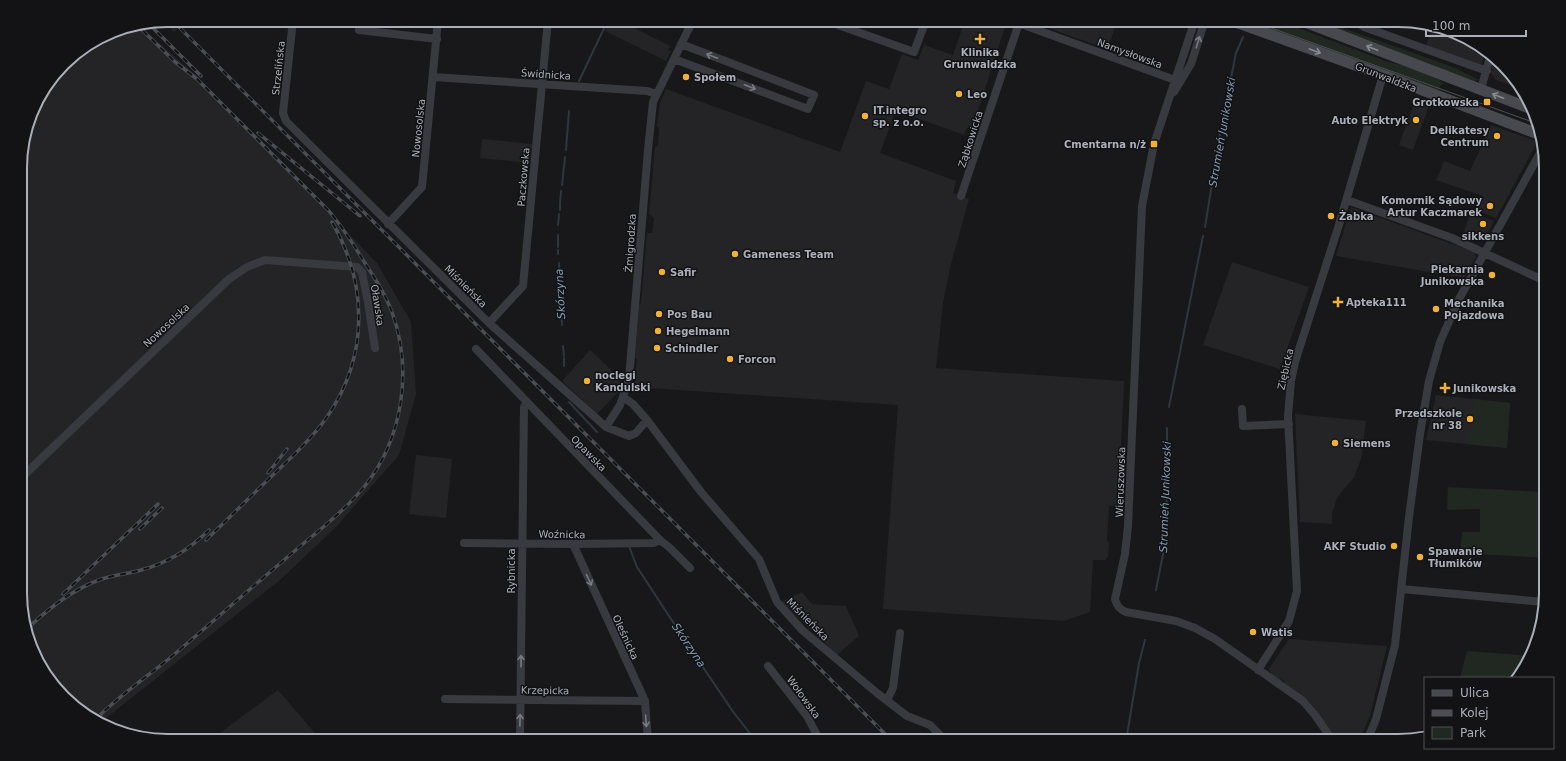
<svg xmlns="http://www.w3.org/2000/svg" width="1566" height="761" font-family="'DejaVu Sans',sans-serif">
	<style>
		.built { fill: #242427 }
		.green { fill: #202821 }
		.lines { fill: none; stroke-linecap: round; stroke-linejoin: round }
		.stream { stroke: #2e373e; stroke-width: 2 }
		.street { stroke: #393a3f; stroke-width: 8 }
		.secondary { stroke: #47494f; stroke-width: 11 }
		.tram { stroke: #4c4e54; stroke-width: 1 }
		.rail-casing { stroke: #4c4e54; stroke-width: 3.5 }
		.rail { stroke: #131315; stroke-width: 2; stroke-dasharray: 6; stroke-linecap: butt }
		.oneway { stroke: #777a82 }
		.oneway2 { stroke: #878b94 }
		.poi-dot { fill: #f1b039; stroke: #131315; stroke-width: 1.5 }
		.labels { text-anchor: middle; stroke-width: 3; stroke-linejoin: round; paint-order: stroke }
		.poi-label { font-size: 10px; font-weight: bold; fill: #aaafb9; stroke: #131315; text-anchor: start }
		.street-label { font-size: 10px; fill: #aaafb9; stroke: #131315 }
		.water-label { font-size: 11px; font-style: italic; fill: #829db4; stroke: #131315 }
		.rim { fill: none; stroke: #aaafb9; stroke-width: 2 }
	</style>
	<rect width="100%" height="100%" fill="#18181a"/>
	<path class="built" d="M168 20H176L181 25 174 32 163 21Z
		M611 20H618L670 46 668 50 671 51 666 61 605 31Z
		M965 20H996L1006 24 973 126 966 129 964 135 900 112 895 113 880 153 956 181 953 193 969 199 951 264 943 303 936 368 1124 381 1118 506H1109L1107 541 1109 542 1108 557 1106 558V560H1093L1090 612 1064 621 883 609 898 405 634 387 637 360 635 358 639 306 641 303 647 233H652L654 218 649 214 655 147 658 146 659 128 657 126 660 103 666 89 840 152 866 81 889 89 902 54 918 60 924 45 953 55Z
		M1026 20H1118L1107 49Z
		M140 26 194 74 377 263 411 322 416 394 399 455 336 527 280 580 100 723 51 683 21 612 20 158 35 103 70 57 112 31Z
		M1431 30 1477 47 1485 53 1481 66 1426 46Z
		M1493 60 1515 78 1522 89 1496 80 1491 73Z
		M1416 98 1430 103 1413 150 1399 145Z
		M1491 125 1536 141 1537 143 1496 218 1478 211 1483 196 1436 180 1444 161 1470 171Z
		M482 139 532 144 530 163 480 158Z
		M1351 207 1474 252 1476 257 1464 278 1336 256Z
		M1470 213 1494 221 1485 237 1483 238 1464 232Z
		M1232 262 1309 287 1280 369 1203 345Z
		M590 350 621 379 620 390 597 414 562 381Z
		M1436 395 1510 403 1507 448 1426 440Z
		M1295 414 1366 421 1361 459 1354 477 1337 498 1332 513V524L1300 522Z
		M416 455 452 459 446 518 409 514Z
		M802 592 812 604 846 606 859 636 837 655 781 602Z
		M1289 639 1387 646 1370 716 1359 741H1338L1309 701 1286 685 1285 682 1280 679H1276L1270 672 1269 669Z
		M278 690 322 741H209Z"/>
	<path class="green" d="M1249 20H1277L1388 62 1408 67 1435 77 1446 85 1441 84 1439 90 1453 96 1248 21Z
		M1320 20 1453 67 1479 80 1473 81 1333 28Z
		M1474 399 1510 403 1507 448 1467 444 1468 432H1471Z
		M1448 487 1546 492V558L1460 553 1462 532H1480V509L1447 510Z
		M1467 651 1531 656 1517 678H1460Z"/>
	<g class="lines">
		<path class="stream" d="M579 81 608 20
			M566 150 569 111
			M563 175 565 157
			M562 185 563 176
			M560 203 561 191
			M560 210V204
			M558 225 559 214
			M1205 227 1222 122 1236 53 1243 37
			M558 247V235
			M558 250V254
			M559 263 562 325
			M563 346 564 356
			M564 358V366
			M569 402 597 432
			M1169 407 1203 236
			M629 546 637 567 688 645 734 713 756 741
			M1156 590 1165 544 1167 491V428
			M1126 741 1139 663 1145 640"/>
		<path class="street" d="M293 20 283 113 286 121 489 323 606 427 629 436 636 433 647 420
			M360 20 359 30 437 39
			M824 20 914 52 926 20
			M1010 20 1175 80
			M1195 20 1154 144 1142 206 1128 526 1125 554 1115 599C1117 606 1119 609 1126 612L1176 621 1195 628 1215 639 1303 701 1315 715 1333 741
			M1360 20 1361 25 1364 27 1487 71
			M674 59 808 109 814 95 681 44
			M433 77 647 91 656 94
			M1481 89 1490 57
			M1174 92 1191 64 1205 20
			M961 196 1020 20
			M1347 200 1452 238 1545 281
			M388 224 422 187 438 20
			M489 323 523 286 548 20
			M476 349 660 540 670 548 690 568
			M623 397 633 404 647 420 701 492 759 559 777 602 802 630 877 693 907 716 930 725 946 741
			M1242 409 1243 426 1289 424
			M606 427 620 405 629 379 648 150 653 102 693 20
			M21 478 229 279 247 267 265 260 357 267 362 272 368 302 375 348
			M464 543 573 544 654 543 660 540
			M573 544 645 701 648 741
			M1401 589 1544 602
			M768 666 807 716 820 741
			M1258 670 1289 621 1297 591 1288 416 1291 381 1295 362 1338 228 1383 75
			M445 699 645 701
			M887 700 893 688 900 633
			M520 741 524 407 527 403
			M1367 741 1376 719 1395 645 1409 517 1420 434 1429 381 1440 342 1459 299 1544 146"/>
		<path class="secondary" d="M1230 20 1383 75 1541 135
			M1300 20 1534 110"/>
		<path class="tram" d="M1249 20 1538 124"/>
		<defs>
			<path id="rail" d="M172 20 892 741
				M149 24 201 76
				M258 133 360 216
				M268 473 287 449
				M140 529 162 508
				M206 540C229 518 252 495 276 472 294 455 313 437 327 417 369 356 368 284 332 222
				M63 594 158 504
				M28 628C49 608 72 590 99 580 113 575 127 574 141 570 168 563 190 549 209 530
				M96 719C119 696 145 678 170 658 208 626 245 593 283 561 310 537 341 515 364 487 403 439 413 370 392 312 385 293 374 277 363 260 353 243 342 227 329 211L197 79 174 61 138 26"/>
		</defs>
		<use href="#rail" class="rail-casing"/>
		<use href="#rail" class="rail"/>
	</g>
	<defs><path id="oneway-shaft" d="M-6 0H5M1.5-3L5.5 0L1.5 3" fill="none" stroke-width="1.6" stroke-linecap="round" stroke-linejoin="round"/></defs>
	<g class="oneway">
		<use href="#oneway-shaft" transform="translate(1198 42) rotate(-73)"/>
		<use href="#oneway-shaft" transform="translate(712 56) rotate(-159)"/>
		<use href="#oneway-shaft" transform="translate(750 87) rotate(21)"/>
		<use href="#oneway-shaft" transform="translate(589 580) rotate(65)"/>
		<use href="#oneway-shaft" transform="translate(521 661) rotate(-90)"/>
		<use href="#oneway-shaft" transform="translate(520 720) rotate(-89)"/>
		<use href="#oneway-shaft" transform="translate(646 721) rotate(86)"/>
	</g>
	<g class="oneway2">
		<use href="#oneway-shaft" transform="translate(1372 48) rotate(-159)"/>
		<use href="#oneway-shaft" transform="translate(1315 51) rotate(20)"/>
		<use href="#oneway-shaft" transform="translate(1498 96) rotate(-159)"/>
	</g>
	<g class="poi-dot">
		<path d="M978 33h4v4h4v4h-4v4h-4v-4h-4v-4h4z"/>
		<circle cx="686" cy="77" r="4"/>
		<circle cx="959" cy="94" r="4"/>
		<rect x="1483" y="98" width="8" height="8" rx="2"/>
		<circle cx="865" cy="116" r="4"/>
		<circle cx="1416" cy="120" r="4"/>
		<circle cx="1497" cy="136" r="4"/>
		<rect x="1150" y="140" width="8" height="8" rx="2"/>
		<circle cx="1490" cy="206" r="4"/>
		<circle cx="1331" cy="216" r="4"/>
		<circle cx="1483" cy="224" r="4"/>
		<circle cx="735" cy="254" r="4"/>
		<circle cx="662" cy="272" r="4"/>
		<circle cx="1492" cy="275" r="4"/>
		<path d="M1336 296h4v4h4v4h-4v4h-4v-4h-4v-4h4z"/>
		<circle cx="1436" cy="309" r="4"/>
		<circle cx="659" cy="314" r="4"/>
		<circle cx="658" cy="331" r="4"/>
		<circle cx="657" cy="348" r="4"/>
		<circle cx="730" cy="359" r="4"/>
		<circle cx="587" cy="381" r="4"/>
		<path d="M1443 382h4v4h4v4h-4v4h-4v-4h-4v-4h4z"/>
		<circle cx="1470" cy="419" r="4"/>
		<circle cx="1335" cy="443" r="4"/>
		<circle cx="1394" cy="546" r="4"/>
		<circle cx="1420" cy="557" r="4"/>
		<circle cx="1253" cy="632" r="4"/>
	</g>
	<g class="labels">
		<g class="poi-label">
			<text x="980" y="56" text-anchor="middle">Klinika<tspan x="980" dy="12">Grunwaldzka</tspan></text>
			<text x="694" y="81">Społem</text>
			<text x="967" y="98">Leo</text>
			<text x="1479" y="106" text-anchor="end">Grotkowska</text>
			<text x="873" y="114">IT.integro<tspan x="873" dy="12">sp. z o.o.</tspan></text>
			<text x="1408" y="124" text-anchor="end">Auto Elektryk</text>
			<text x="1489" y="134" text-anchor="end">Delikatesy<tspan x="1489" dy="12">Centrum</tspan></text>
			<text x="1146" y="148" text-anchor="end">Cmentarna n/ż</text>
			<text x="1482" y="204" text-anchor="end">Komornik Sądowy<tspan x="1482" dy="12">Artur Kaczmarek</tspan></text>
			<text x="1339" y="220">Żabka</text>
			<text x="1483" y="240" text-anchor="middle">sikkens</text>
			<text x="743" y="258">Gameness Team</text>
			<text x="1484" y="273" text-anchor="end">Piekarnia<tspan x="1484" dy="12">Junikowska</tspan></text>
			<text x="670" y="276">Safir</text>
			<text x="1346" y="306">Apteka111</text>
			<text x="1444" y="307">Mechanika<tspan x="1444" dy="12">Pojazdowa</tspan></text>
			<text x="667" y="318">Pos Bau</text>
			<text x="666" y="335">Hegelmann</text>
			<text x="665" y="352">Schindler</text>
			<text x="738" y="363">Forcon</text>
			<text x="595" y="379">noclegi<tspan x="595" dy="12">Kandulski</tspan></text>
			<text x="1453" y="392">Junikowska</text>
			<text x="1462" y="417" text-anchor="end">Przedszkole<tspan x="1462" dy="12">nr 38</tspan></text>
			<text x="1343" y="447">Siemens</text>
			<text x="1386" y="550" text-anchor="end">AKF Studio</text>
			<text x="1428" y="555">Spawanie<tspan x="1428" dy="12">Tłumików</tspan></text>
			<text x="1261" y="636">Watis</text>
		</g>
		<g class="street-label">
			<text transform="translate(1130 53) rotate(20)" y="4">Namysłowska</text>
			<text transform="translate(278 68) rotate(-84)" y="4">Strzelińska</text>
			<text transform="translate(546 74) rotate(4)" y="4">Świdnicka</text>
			<text transform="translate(1386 77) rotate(21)" y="4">Grunwaldzka</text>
			<text transform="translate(418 128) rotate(-84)" y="4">Nowosolska</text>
			<text transform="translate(970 139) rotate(-72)" y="4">Ząbkowicka</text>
			<text transform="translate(523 177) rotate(-85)" y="4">Paczkowska</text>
			<text transform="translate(630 243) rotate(-86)" y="4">Żmigrodzka</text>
			<text transform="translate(466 286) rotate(45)" y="4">Miśnieńska</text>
			<text transform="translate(378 305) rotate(81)" y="4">Oławska</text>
			<text transform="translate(166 325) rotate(-43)" y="4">Nowosolska</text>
			<text transform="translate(1285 369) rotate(-77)" y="4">Ziębicka</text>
			<text transform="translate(589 453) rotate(46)" y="4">Opawska</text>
			<text transform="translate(1120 482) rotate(-88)" y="4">Wieruszowska</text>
			<text transform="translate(562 534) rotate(1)" y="4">Woźnicka</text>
			<text transform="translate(511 571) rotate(-90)" y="4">Rybnicka</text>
			<text transform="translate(808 619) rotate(45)" y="4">Miśnieńska</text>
			<text transform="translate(626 637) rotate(65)" y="4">Oleśnicka</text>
			<text transform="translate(545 690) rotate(1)" y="4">Krzepicka</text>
			<text transform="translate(804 697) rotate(54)" y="4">Wołowska</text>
		</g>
		<g class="water-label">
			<text transform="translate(1222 132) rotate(-80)" y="4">Strumień Junikowski</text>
			<text transform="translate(560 294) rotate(-93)" y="4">Skórzyna</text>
			<text transform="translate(1165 497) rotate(-88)" y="4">Strumień Junikowski</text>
			<text transform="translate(689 645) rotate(56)" y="4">Skórzyna</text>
		</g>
	</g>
	<path d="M0 0H1566V761H0ZM168 27H1398A141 141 0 0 1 1539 168V593A141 141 0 0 1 1398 734H168A141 141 0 0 1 27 593V168A141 141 0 0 1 168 27Z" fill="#131315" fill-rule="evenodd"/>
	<path class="rim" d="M168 27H1398A141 141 0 0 1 1539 168V593A141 141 0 0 1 1398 734H168A141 141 0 0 1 27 593V168A141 141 0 0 1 168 27Z"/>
	<rect x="1424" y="677" width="130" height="72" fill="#131315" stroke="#4f5157"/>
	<rect x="1432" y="690" width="20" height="6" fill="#47494f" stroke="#4f5157"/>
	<text x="1460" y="697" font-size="12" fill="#aaafb9">Ulica</text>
	<rect x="1432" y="710" width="20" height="6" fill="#4c4e54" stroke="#4f5157"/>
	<text x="1460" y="717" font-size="12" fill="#aaafb9">Kolej</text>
	<rect x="1432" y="727" width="20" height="12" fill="#202821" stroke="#4f5157"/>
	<text x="1460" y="737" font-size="12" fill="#aaafb9">Park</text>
	<path d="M1426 30v6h100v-6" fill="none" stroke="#aaafb9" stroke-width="2"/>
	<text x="1432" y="30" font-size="12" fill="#aaafb9" stroke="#131315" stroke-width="3" paint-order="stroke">100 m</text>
</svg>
